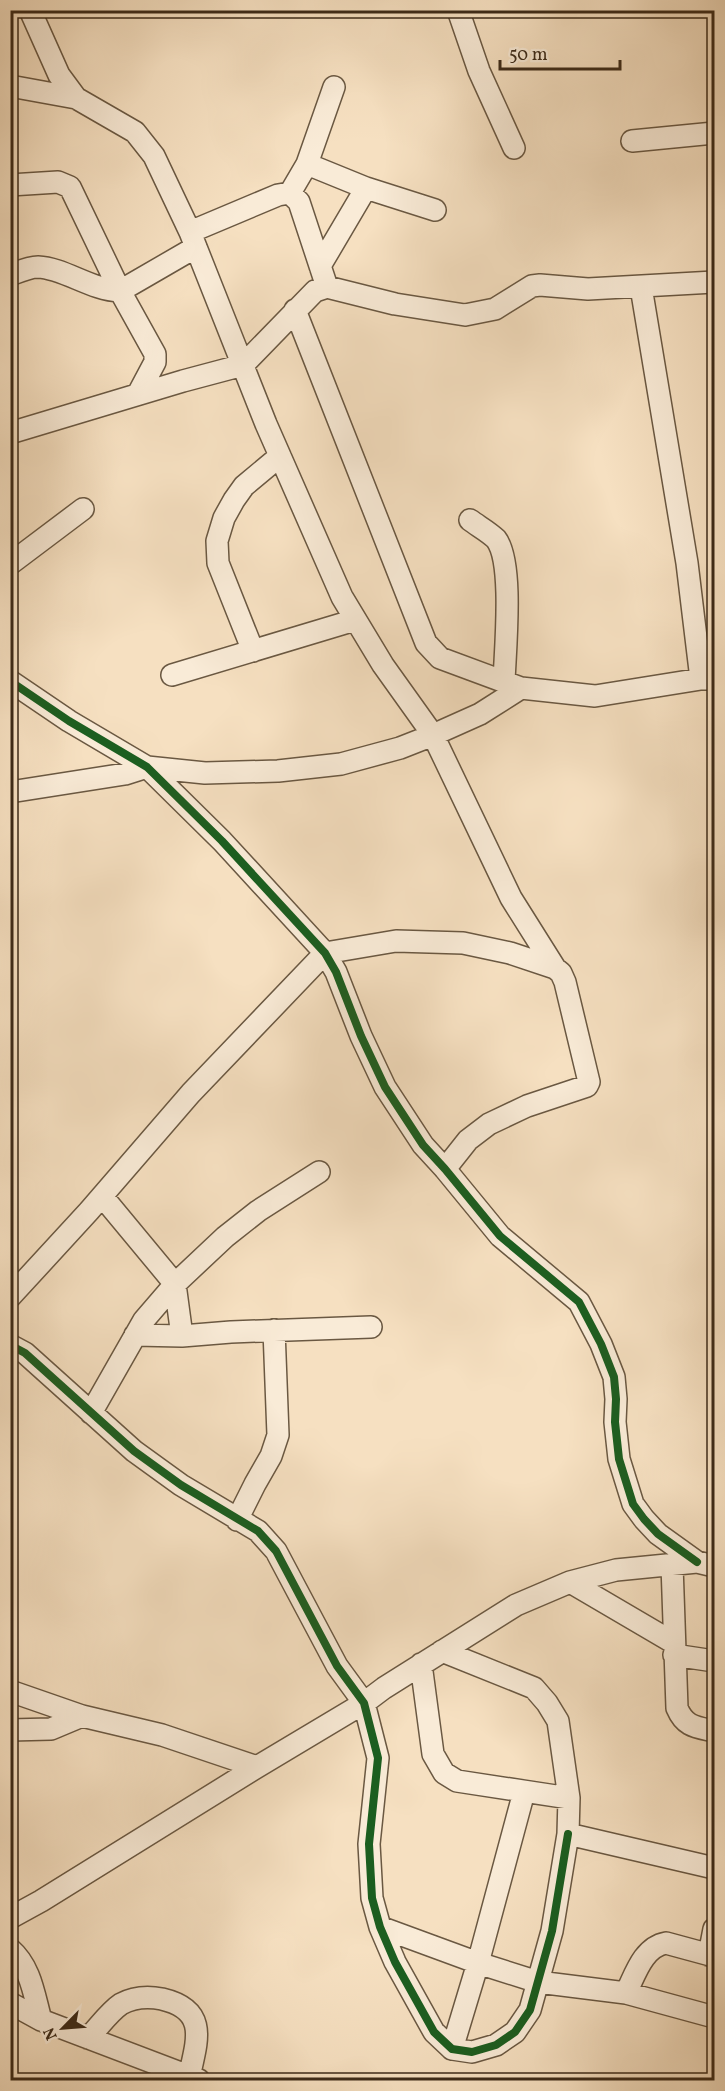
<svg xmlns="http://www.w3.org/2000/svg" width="725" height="2091" font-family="Vollkorn,serif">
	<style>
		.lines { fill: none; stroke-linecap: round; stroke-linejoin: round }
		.minor-casing { stroke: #6a5842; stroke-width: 24 }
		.minor { stroke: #f9ebd7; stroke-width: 21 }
		.cycleway-casing { stroke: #f9ebd7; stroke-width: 11 }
		.cycleway { stroke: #1b5e20; stroke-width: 8 }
	</style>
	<rect width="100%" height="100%" fill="#f6e0c1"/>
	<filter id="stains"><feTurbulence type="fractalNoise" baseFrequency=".00333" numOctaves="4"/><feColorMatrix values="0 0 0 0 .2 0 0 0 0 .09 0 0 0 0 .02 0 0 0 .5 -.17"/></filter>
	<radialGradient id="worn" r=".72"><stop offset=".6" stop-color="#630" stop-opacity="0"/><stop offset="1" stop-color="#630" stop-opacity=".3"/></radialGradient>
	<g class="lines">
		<defs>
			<path id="minor" d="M30 10 59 75 76 98 135 132 154 156 190 232 266 424 342 597 383 665 433 735 511 898 555 968
				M458 10 479 71 514 148
				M10 86 76 98
				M632 141 714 133
				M307 164 366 188 435 210
				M10 185 58 182 70 187 120 291 155 354V362L138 394
				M290 193 307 164 334 87
				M190 232 278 195 290 193 299 202 327 287
				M320 266 366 188
				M10 275C18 272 29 267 38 267 64 268 91 290 120 291L196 247
				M641 287 687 563 701 679
				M295 310 426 643 440 658 521 688
				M10 433 183 381 243 365 315 291 327 287 395 304 465 315 495 309 532 286 540 285 588 289 714 282
				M470 520C478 526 489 532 496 539 514 562 505 650 504 682
				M10 564 83 509
				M253 651 218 563 217 541 224 518 234 500 244 486 280 456
				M172 675 355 620
				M10 681 69 721 147 767 222 841 325 953 336 972 361 1036 385 1087 423 1145 445 1169 500 1236 579 1302 601 1344 614 1377 616 1399 615 1422 619 1459 633 1504 644 1519 658 1534 697 1562
				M10 792 125 774 147 767 205 773 278 771 341 764 400 748 433 735 480 714 521 688 595 696 701 679H714
				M102 1196 175 1284 182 1336
				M10 1297 89 1211 191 1093 325 953 396 941 463 943 510 953 555 968 561 973 565 982 589 1082 587 1086 527 1106 489 1124 468 1140 445 1169
				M135 1335 182 1336 231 1332 371 1327
				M10 1345 25 1353 134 1451 181 1485 258 1531 276 1551 337 1666 364 1703 378 1758 369 1844 372 1898 380 1927 395 1962 434 2032 452 2049 472 2052 496 2045 515 2032 530 2010 552 1931 568 1834
				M91 1413 144 1320 175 1284 225 1237 258 1211 319 1172
				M237 1520 255 1484 271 1456 278 1435 274 1330
				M672 1565 677 1708C685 1727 696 1727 714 1731
				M570 1582 674 1643
				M442 1651 534 1688 547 1703 558 1721 569 1798 568 1834 714 1868
				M674 1655 714 1661
				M421 1664 433 1754 444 1773 457 1781 569 1798
				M10 1691 82 1716 162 1735 257 1767
				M10 1730 51 1729 82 1716
				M10 1918 41 1901 257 1767 364 1703 384 1688 516 1605 570 1582 616 1570 697 1562 714 1566
				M380 1927 478 1963 538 1982 626 1993 714 2017
				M10 1949C31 1967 34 1995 41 2020
				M709 1955 714 1929
				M626 1993C635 1975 643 1947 666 1943L714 1956
				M10 2003 41 2020 199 2080
				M88 2038C98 2028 109 2012 121 2004 134 1997 147 1996 162 1999 209 2010 197 2041 189 2077
				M452 2049 478 1963 524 1792"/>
		</defs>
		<use href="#minor" class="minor-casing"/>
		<use href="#minor" class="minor"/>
		<defs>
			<path id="cycleway" d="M10 681 69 721 147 767 222 841 325 953 336 972 361 1036 385 1087 423 1145 445 1169 500 1236 579 1302 601 1344 614 1377 616 1399 615 1422 619 1459 633 1504 644 1519 658 1534 697 1562
				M10 1345 25 1353 134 1451 181 1485 258 1531 276 1551 337 1666 364 1703 378 1758 369 1844 372 1898 380 1927 395 1962 434 2032 452 2049 472 2052 496 2045 515 2032 530 2010 552 1931 568 1834"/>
		</defs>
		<use href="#cycleway" class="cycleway-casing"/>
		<use href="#cycleway" class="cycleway"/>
	</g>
	<rect width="725" height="2091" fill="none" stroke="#f6e0c1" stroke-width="36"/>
	<rect x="12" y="12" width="701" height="2067" fill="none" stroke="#3c2a18" stroke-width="3"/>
	<rect x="18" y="18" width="689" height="2055" fill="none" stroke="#3c2a18" stroke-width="1.5"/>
	<g transform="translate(63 2028) rotate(245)" stroke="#f9ebd7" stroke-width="4.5" paint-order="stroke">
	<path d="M0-4.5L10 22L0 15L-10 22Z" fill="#3c2a18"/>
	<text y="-9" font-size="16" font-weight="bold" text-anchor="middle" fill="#3c2a18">N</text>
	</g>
	<path d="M500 60v9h120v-9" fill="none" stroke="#3c2a18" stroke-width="3"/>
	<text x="509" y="60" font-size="18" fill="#3c2a18" stroke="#f9ebd7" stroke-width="4.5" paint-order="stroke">50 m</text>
	<rect width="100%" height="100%" filter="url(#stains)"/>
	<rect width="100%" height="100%" fill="url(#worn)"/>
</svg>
